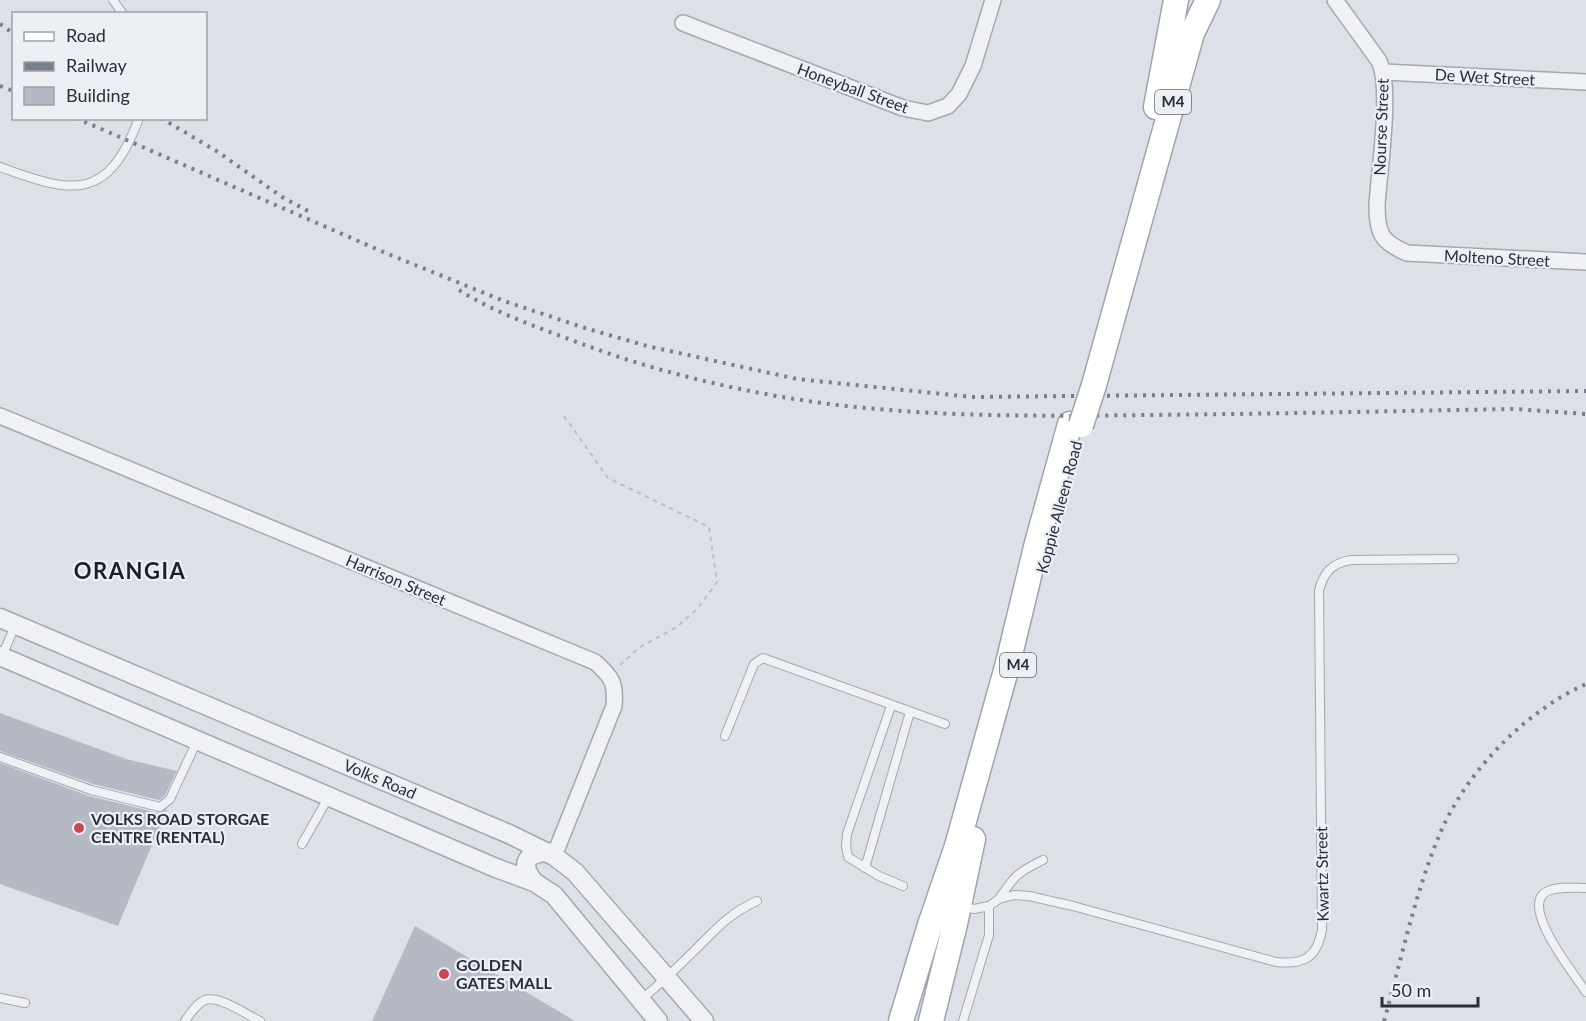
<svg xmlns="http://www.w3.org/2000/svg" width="1586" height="1021" font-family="Lato,sans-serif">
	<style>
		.building { fill: #b4b9c3 }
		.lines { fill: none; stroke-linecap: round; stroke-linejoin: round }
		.service-casing { stroke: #a3a7b0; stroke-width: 10 }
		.minor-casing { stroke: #a3a7b0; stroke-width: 18 }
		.tertiary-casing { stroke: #a3a7b0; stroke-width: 21 }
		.primary-casing { stroke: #9ca4b1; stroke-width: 27 }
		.path { stroke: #bbbec5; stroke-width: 2; stroke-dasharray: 4.5 4.5; stroke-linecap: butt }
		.service { stroke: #eff1f5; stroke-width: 8 }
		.minor { stroke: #eff1f5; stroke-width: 15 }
		.tertiary { stroke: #eff1f5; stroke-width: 18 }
		.primary { stroke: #fff; stroke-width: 24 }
		.rail { stroke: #777f8f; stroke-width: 4; stroke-dasharray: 3 6; stroke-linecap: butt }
		.primary-bridge-casing { stroke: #9ca4b1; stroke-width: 27; stroke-linecap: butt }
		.primary-bridge { stroke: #fff; stroke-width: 24 }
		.poi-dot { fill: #c84552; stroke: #eceff4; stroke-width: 2 }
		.labels { text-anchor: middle; stroke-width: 4.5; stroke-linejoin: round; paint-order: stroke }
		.shield { fill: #eceff4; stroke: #626873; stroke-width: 1.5 }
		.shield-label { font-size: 15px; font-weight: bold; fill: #272e3c }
		.street-label { font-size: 16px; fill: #272e3c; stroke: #eceff4 }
		.poi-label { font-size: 16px; font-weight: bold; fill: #272e3c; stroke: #eceff4; text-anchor: start }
		.district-label { font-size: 22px; font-weight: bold; letter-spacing: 1.5px; fill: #191f2c; stroke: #eceff4 }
	</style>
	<rect width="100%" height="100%" fill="#dde0e6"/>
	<path class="building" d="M0 713 126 759 177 771 165 795 159 800 93 784 0 751Z
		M0 763 89 796 159 813 167 809 118 926 0 884Z
		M415 926 575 1021H372Z"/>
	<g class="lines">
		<defs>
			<path id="service" d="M113 0 123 14
				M0 167C73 194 108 202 139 118
				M2 656 15 626
				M891 706 847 834 846 846 848 857 879 876 903 886
				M725 736 754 664 763 658 945 724
				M0 757 91 790 160 807 170 799 197 741
				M302 844 328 798
				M865 868 910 712
				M999 899C1014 876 1018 872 1043 860
				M961 906 974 909 989 906 999 899 1014 895 1029 896 1073 906 1276 962C1303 965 1317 958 1322 930L1319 591C1323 573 1332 563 1351 560L1454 559
				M1586 992C1575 975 1517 904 1548 891 1559 886 1575 888 1586 888
				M0 998 25 1003
				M642 999C661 983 679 966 696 949 717 928 730 913 757 901
				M185 1021C190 1014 197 1003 205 1000 219 995 247 1015 260 1021
				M963 1021 989 935V906"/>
			<path id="minor" d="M1335 0 1379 61C1392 89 1379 171 1377 205 1377 233 1381 242 1407 253L1586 262
				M683 23 903 108 928 113 948 106 959 94 973 66 993 0
				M1384 72 1586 82
				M0 416 595 662C612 677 616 683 614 706L554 856"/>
			<path id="tertiary" d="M0 618 509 834 554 856 575 872 704 1021
				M0 656 496 868 534 882 554 895 658 1021
				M534 882C520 865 525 853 547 852"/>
			<path id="primary" d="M1156 107 1176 0
				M1094 385 1192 33 1208 0
				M901 1021 930 925 957 846 1008 663 1037 543 1070 424
				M931 1021 955 924 973 839"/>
		</defs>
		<use href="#service" class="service-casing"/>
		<use href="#minor" class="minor-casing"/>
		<use href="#tertiary" class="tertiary-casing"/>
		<use href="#primary" class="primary-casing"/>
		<path class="path" d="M564 416 608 478 709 527 717 582 698 608 677 627 640 647 619 666"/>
		<use href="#service" class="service"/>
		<use href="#minor" class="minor"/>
		<use href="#tertiary" class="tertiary"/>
		<use href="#primary" class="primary"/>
		<path class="rail" d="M0 24 14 34
			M0 86 14 91
			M76 118 388 254 504 301 585 328 647 346 797 379 972 397 1586 391
			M161 118 218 152 282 197 308 211
			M459 290C497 314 540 328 582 344 673 378 780 401 877 409 967 417 1057 416 1147 415 1269 414 1392 411 1514 409L1586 414
			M1384 1021C1401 961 1415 893 1439 836 1465 773 1524 712 1586 684"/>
		<defs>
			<path id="primary-bridge" d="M1081 425 1094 385"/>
		</defs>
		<use href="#primary-bridge" class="primary-bridge-casing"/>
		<use href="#primary-bridge" class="primary-bridge"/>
	</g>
	<g class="poi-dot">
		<circle cx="79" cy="828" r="6"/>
		<circle cx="444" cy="974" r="6"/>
	</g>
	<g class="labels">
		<g class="shield">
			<rect x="1155" y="90" width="36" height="24" rx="4.5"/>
			<rect x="1000" y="653" width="36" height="24" rx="4.5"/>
		</g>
		<g class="shield-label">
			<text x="1173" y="107">M4</text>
			<text x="1018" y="670">M4</text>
		</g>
		<g class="street-label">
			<text transform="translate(1485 77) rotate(3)" y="6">De Wet Street</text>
			<text transform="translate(853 88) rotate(20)" y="6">Honeyball Street</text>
			<text transform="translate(1381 127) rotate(-88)" y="6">Nourse Street</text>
			<text transform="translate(1497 258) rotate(3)" y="6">Molteno Street</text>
			<text transform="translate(1059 507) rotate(-75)" y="6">Koppie Alleen Road</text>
			<text transform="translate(396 580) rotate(23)" y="6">Harrison Street</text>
			<text transform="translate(380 779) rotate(23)" y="6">Volks Road</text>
			<text transform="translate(1322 874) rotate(-91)" y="6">Kwartz Street</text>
		</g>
		<g class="poi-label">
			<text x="91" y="825">VOLKS ROAD STORGAE<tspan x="91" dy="18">CENTRE (RENTAL)</tspan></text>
			<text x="456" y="971">GOLDEN<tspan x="456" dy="18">GATES MALL</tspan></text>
		</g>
		<g class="district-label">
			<text x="130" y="579">ORANGIA</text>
		</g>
	</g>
	<rect x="12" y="12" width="195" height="108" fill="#eceff4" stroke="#9da2aa" stroke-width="1.5"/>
	<rect x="24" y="32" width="30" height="9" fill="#ffffff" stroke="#9da2aa" stroke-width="1.5"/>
	<text x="66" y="42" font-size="18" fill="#272e3c">Road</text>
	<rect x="24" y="62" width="30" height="9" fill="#777f8f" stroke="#9da2aa" stroke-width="1.5"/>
	<text x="66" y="72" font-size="18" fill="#272e3c">Railway</text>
	<rect x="24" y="87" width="30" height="18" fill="#b4b9c3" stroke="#9da2aa" stroke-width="1.5"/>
	<text x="66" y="102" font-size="18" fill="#272e3c">Building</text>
	<path d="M1382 997v9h96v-9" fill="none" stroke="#272e3c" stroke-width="3"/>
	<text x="1391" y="997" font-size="18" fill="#272e3c" stroke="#eceff4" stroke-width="4.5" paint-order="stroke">50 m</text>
</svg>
